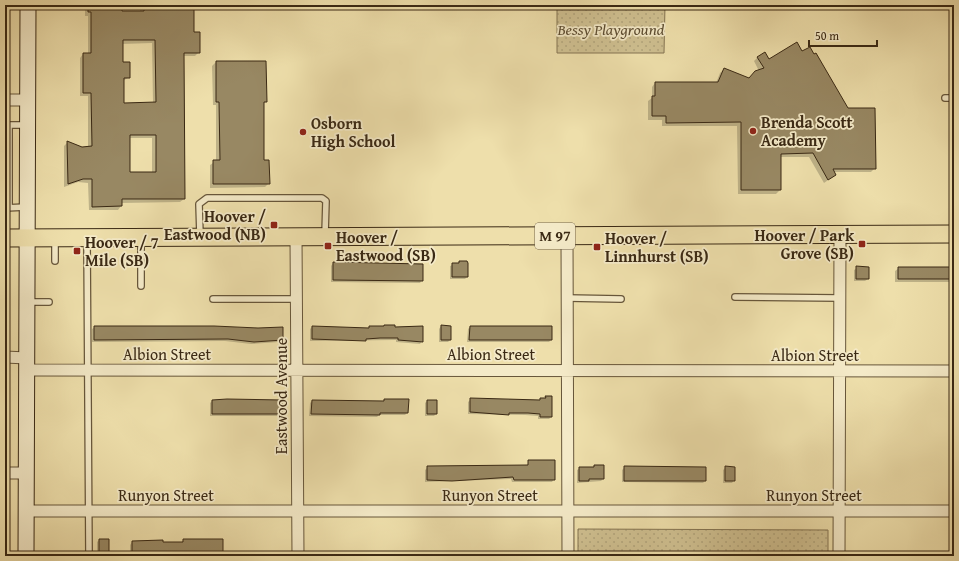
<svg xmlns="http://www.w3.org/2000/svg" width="959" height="561" font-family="'Gentium Book Plus',serif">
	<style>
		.grass { fill: #cfc091; stroke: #847452 }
		.park { fill: url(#park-dots); stroke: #847452 }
		.shadow { fill: #0003; fill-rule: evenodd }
		.building { fill: #988863; stroke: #3a2914; fill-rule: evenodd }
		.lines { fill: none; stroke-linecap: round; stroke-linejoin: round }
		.lane-casing { stroke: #67563a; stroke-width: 8 }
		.street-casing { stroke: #67563a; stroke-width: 13 }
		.secondary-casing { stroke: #3a2914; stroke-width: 17 }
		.primary-casing { stroke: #3a2914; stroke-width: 19 }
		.lane { stroke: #f4eac8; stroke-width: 5.5 }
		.street { stroke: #f4eac8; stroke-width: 11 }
		.secondary { stroke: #f4eac8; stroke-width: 15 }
		.primary { stroke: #eedfab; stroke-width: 17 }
		.poi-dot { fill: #8f2418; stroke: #f4eac8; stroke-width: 1.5 }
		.labels { text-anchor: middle; stroke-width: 3.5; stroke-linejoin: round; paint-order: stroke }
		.shield { fill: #f4eac8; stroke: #72634a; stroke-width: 1 }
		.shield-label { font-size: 15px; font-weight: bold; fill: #3a2914 }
		.park-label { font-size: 16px; font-style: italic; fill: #5f4f33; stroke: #f4eac8 }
		.poi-label { font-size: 16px; font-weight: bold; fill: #3a2914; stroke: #f4eac8; text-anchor: start }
		.street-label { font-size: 16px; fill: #3a2914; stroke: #f4eac8 }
	</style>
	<defs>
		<pattern id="park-dots" width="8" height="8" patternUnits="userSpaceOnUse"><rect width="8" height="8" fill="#cfc091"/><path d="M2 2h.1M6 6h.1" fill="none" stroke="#b2a57c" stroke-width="1.8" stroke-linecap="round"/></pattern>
	</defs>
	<rect width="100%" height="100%" fill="#eedfab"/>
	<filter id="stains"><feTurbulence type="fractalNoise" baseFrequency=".005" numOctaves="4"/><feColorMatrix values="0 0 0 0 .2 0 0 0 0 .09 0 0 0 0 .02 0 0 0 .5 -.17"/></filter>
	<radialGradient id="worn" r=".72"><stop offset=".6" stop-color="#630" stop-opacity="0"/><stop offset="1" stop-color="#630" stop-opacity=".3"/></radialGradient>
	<path class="grass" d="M778 5H810V9H778Z"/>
	<path class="park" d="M557 5H665L664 53H557Z
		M578 529 828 530V556H578Z"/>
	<path class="shadow" d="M85 5H121V12H140V5H193V33L199 52 195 56H183L184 199 180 202 121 203V206L118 210H89L88 183 78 182 64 187V146L68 142 82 149 88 147V96H80V58L83 54H88V16H85ZM152 43 153 103 123 104V81L129 77 122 64V44ZM129 138H152V173H129Z
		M758 57 769 60 875 168 871 172H834L835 175 824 183 809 157H780V190L776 194H738L737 126H662V120H648V101L652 98V87L655 83H716L720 73 724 69 749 79 759 71 754 61Z
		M216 62 266 101 263 104V161L268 184 265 187 210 188V165L216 161V105H213L212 66Z
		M460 262 467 277 465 279H450V266Z
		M333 263 422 280 420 283 331 282V266Z
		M857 268 868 279 865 281H854V270Z
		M899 268H954V282H895V271Z
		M384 326 394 328 422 341 420 344 396 342V340L310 341V329L312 327 368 329Z
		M441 326 450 340 448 342H439V329Z
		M95 327 282 340 279 342 251 344 225 341 92 342V329Z
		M470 327H551V340L549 342H467L468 329Z
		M546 397 552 416 549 419H538V416L525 415 468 414V402L471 399 538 401Z
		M384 400 407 413 405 415H379L377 417 309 416 310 403 312 401 382 402Z
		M212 401 281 414 278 416H210V403Z
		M427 401 436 414 434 416H425V403Z
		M529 461 554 479 552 482H512L511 479 425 482V470L428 467 527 466Z
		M594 466 603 479 601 481 577 483V470L580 468H592Z
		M625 467 705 481 703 483 622 482V470Z
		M726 467 734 480 732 483H723V470Z
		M99 540 108 553 106 555H97V542Z
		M183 540 222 553 219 555 130 556V545L132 542 181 543Z"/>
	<path class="building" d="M88 5H122V11H144V5H194V32H200V53H184L185 199H122V206L92 207V179H83L68 184 67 141 82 147 92 146 91 93H83V53H91V12H88ZM123 40H155L156 102 124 103V78H130V62H123ZM130 135H156V172H130Z
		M797 42 802 51 810 47 814 54 816 53 848 108H875L876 169H833L836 175 828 180 813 153 781 154V190H741V122L666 123V116H652V96H655V82H718L724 68 749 78 755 71 764 68 757 57 765 52 769 59Z
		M216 61H266L267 102H264V160H269L270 184H213V160H220L219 102H216Z
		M459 261H467L468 263V277H452V263H459Z
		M333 262 423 264V281L333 280Z
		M856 266 869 267V279H856Z
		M898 267H954V279H898Z
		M384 325H395V327L423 326V342L398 340V338H380L366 339V341L312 339V326L369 328V326H384Z
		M441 325 451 326V340H441Z
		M94 326H214L258 328 283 327V340L254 342 228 339 94 340Z
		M470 326H552V340H469Z
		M545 396H552V417H540V414L528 413H509V415L470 412V398L540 400V398H546Z
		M227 399 282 400V414H212V400Z
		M384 399H409L408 413H380V415L311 414 312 400 384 401Z
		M427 400H437V414H427Z
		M528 460H555V480H514L513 477 452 481 427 480V466L528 465Z
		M594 465H604V479H589V481H579V467H594Z
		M624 466 706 467V481H624Z
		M725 466 735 467V481H725Z
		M99 539H109V553H99Z
		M183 539H223V553L179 554V556H168V554L132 556V541L163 540V542H183Z"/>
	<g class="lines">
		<defs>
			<path id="lane" d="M945 98H954
				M5 125H27
				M5 208 26 207
				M9 208V125
				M200 235 199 204 207 198H322L326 201 325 234
				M55 240V261
				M87 240 89 556
				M141 286V240
				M735 297 840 298
				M567 298 621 299
				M213 299H297
				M28 302H49"/>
			<path id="street" d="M5 100H28
				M296 236 298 556
				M567 236 568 556
				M5 357 27 358
				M27 370 954 371
				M5 473H27
				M27 511H954
				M839 556 840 235"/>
			<path id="secondary" d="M26 556 28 5"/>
			<path id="primary" d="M5 238 954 234"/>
		</defs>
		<use href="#lane" class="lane-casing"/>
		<use href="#street" class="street-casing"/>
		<use href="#secondary" class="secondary-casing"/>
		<use href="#primary" class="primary-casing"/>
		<use href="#lane" class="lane"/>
		<use href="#street" class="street"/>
		<use href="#secondary" class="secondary"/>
		<use href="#primary" class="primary"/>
	</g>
	<g class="poi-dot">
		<circle cx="753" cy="131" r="4"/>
		<circle cx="303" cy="132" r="4"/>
		<rect x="270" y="221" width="8" height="8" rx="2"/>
		<rect x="858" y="240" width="8" height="8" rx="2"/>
		<rect x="324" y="242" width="8" height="8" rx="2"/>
		<rect x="593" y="243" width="8" height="8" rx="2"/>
		<rect x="73" y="247" width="8" height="8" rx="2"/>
	</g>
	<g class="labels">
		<rect class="shield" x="535" y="223" width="40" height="26" rx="3"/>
		<g class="shield-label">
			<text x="555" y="241">M 97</text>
		</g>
		<g class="park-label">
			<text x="611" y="35">Bessy Playground</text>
		</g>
		<g class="poi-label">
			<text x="761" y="128">Brenda Scott<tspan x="761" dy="18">Academy</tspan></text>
			<text x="311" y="129">Osborn<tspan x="311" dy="18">High School</tspan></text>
			<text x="266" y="222" text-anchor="end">Hoover /<tspan x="266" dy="18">Eastwood (NB)</tspan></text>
			<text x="854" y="241" text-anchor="end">Hoover / Park<tspan x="854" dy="18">Grove (SB)</tspan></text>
			<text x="336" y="243">Hoover /<tspan x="336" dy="18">Eastwood (SB)</tspan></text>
			<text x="605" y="244">Hoover /<tspan x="605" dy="18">Linnhurst (SB)</tspan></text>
			<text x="85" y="248">Hoover / 7<tspan x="85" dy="18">Mile (SB)</tspan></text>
		</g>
		<g class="street-label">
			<text x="167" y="360">Albion Street</text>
			<text x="491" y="360">Albion Street</text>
			<text x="815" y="361">Albion Street</text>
			<text transform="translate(281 396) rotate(-90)" y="6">Eastwood Avenue</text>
			<text x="166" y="501">Runyon Street</text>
			<text x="490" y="501">Runyon Street</text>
			<text x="814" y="501">Runyon Street</text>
		</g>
	</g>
	<rect width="959" height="561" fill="none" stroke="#eedfab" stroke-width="20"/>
	<rect x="6" y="6" width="947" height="549" fill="none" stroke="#3a2914" stroke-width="2"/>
	<rect x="10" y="10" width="939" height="541" fill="none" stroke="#3a2914"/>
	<path d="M809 40v6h68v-6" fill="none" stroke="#3a2914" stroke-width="2"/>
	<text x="815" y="40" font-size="12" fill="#3a2914" stroke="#f4eac8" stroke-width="3" paint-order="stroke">50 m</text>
	<rect width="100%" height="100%" filter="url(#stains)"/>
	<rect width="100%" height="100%" fill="url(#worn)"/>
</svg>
